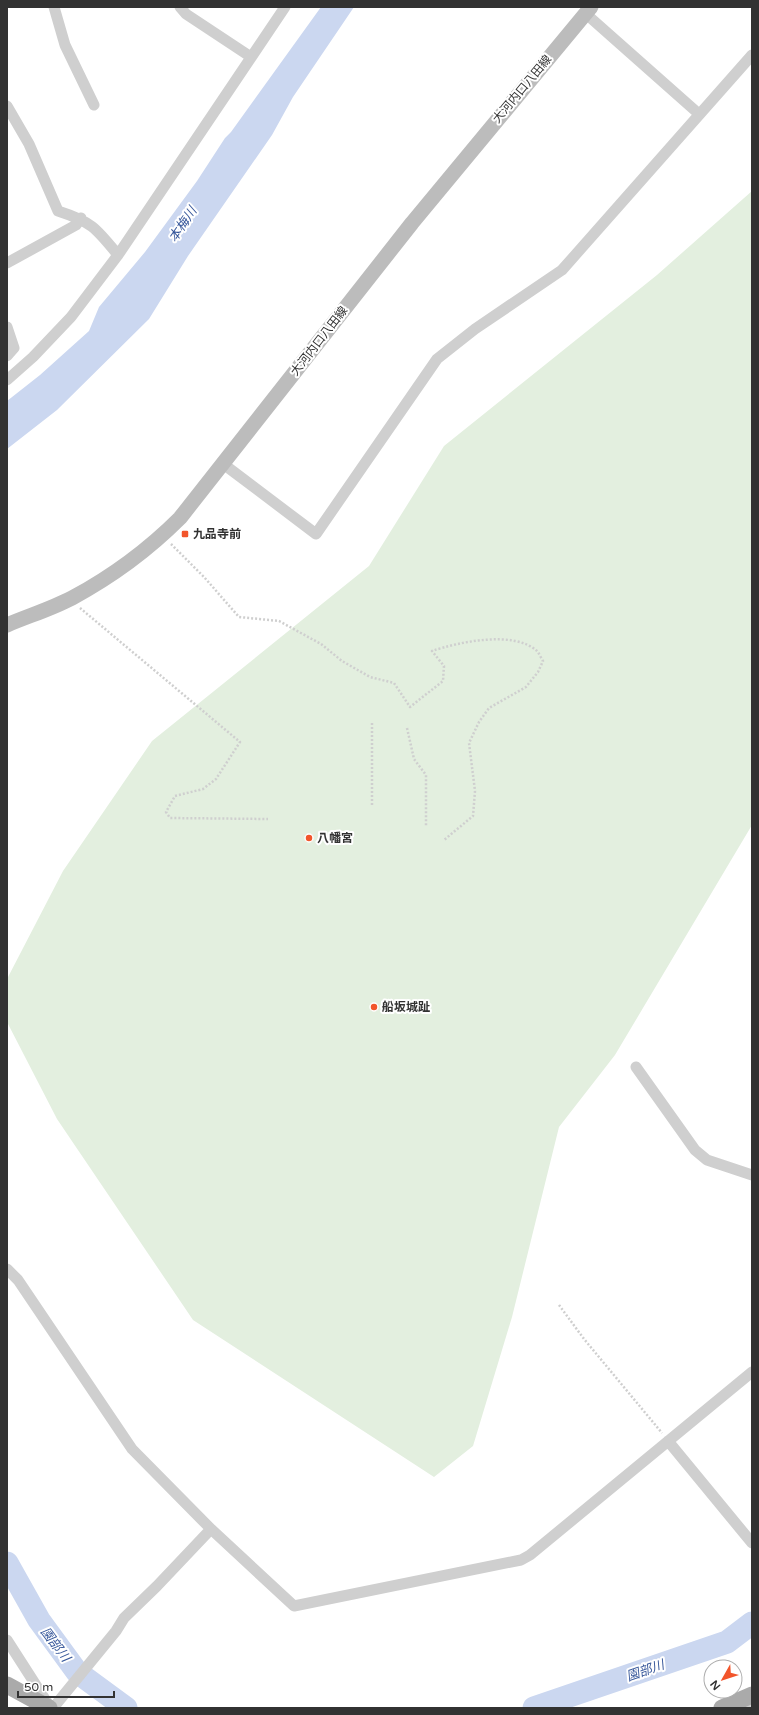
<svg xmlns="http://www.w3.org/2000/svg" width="759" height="1715" font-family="'Varela Round','Noto Sans JP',sans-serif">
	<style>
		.green { fill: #e3efdf }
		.water { fill: #cbd7f0 }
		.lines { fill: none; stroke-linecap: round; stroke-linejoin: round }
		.river { stroke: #cbd7f0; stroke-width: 23 }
		.path { stroke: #cfcfcf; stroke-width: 2.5; stroke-dasharray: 2 2; stroke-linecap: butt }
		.minor { stroke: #cfcfcf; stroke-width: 11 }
		.secondary { stroke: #bcbcbc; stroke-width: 15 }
		.primary { stroke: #aaa; stroke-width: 17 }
		.poi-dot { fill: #f2552b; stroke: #fff; stroke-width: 1.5 }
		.labels { text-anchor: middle; stroke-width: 4; stroke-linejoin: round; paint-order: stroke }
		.street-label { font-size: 12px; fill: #323232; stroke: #fff }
		.poi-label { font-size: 12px; font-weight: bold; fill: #323232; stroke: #fff; text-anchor: start }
		.water-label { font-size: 13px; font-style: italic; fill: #38589b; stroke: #fff }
	</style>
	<rect width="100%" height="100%" fill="#fff"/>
	<path class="green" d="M752 191V825L615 1055 559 1127 512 1317 473 1446 434 1477 193 1320 57 1119 7 1022V979L63 871 152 741 369 566 444 446 657 275Z"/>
	<path class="water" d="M321 7H354L293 97 272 135 188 256 149 319 57 410 7 449V401L40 375 89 331 99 307 145 252 197 181 225 138 231 132Z"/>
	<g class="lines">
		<path class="river" d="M7 1563 39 1620 77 1672 126 1708
			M534 1708 727 1642 752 1623"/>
		<path class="path" d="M171 544 204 577 239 617 279 621 321 644 342 661 370 677 394 683 410 707 443 681 444 666 432 651C459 642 514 630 537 651 539 653 541 658 543 661L538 672 526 687 489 708 479 722 469 743 475 791 473 816 444 840
			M80 608 240 742 216 779 203 789 175 796 166 812 170 818 268 819
			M407 728 414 759 426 775V826
			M372 805V721
			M559 1305 584 1339 662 1433"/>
		<path class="minor" d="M54 7 65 45 94 105
			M180 7 186 14 251 57
			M585 13 699 114
			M7 106 29 144 58 211C92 222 96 228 118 255
			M7 263 76 225 81 218
			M7 327 14 348 7 356
			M7 380 33 357 71 317 118 255 285 7
			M222 463 316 534 437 359 475 329 562 270 752 55
			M636 1067 695 1150 707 1160 752 1175
			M7 1269 18 1280 132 1449 211 1529 294 1606 521 1560 530 1555 752 1372
			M668 1441 752 1543
			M7 1640 50 1707
			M53 1708 116 1631 124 1618 157 1586 211 1529
			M749 1708 752 1704"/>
		<path class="secondary" d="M7 625C28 616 51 609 72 598 111 577 149 549 180 518L412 223 591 7"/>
		<path class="primary" d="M7 1685 49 1708
			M722 1708 752 1695"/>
	</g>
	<g class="poi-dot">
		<rect x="181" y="530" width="8" height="8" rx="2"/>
		<circle cx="309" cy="838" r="4"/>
		<circle cx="374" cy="1007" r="4"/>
	</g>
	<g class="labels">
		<g class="street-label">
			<text transform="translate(522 89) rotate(-50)" y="4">大河内口八田線</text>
			<text transform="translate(319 341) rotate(-52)" y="4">大河内口八田線</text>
		</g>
		<g class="poi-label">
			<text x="193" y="538">九品寺前</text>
			<text x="317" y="842">八幡宮</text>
			<text x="382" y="1011">船坂城趾</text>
		</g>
		<g class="water-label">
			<text transform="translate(182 224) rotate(-56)" y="5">本梅川</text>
			<text transform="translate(56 1644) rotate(53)" y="5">園部川</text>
			<text transform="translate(645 1670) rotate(-19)" y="5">園部川</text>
		</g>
	</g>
	<rect width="759" height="1715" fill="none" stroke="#323232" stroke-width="16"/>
	<g transform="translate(723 1679) rotate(231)"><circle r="19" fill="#ffffff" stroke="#adadad"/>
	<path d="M0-3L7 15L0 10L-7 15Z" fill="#f2552b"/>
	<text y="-6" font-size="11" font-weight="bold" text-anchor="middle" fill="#323232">N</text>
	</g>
	<path d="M18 1691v6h96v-6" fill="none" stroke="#323232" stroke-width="2"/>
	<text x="24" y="1691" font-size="12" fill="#323232" stroke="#ffffff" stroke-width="3" paint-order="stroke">50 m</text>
</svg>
